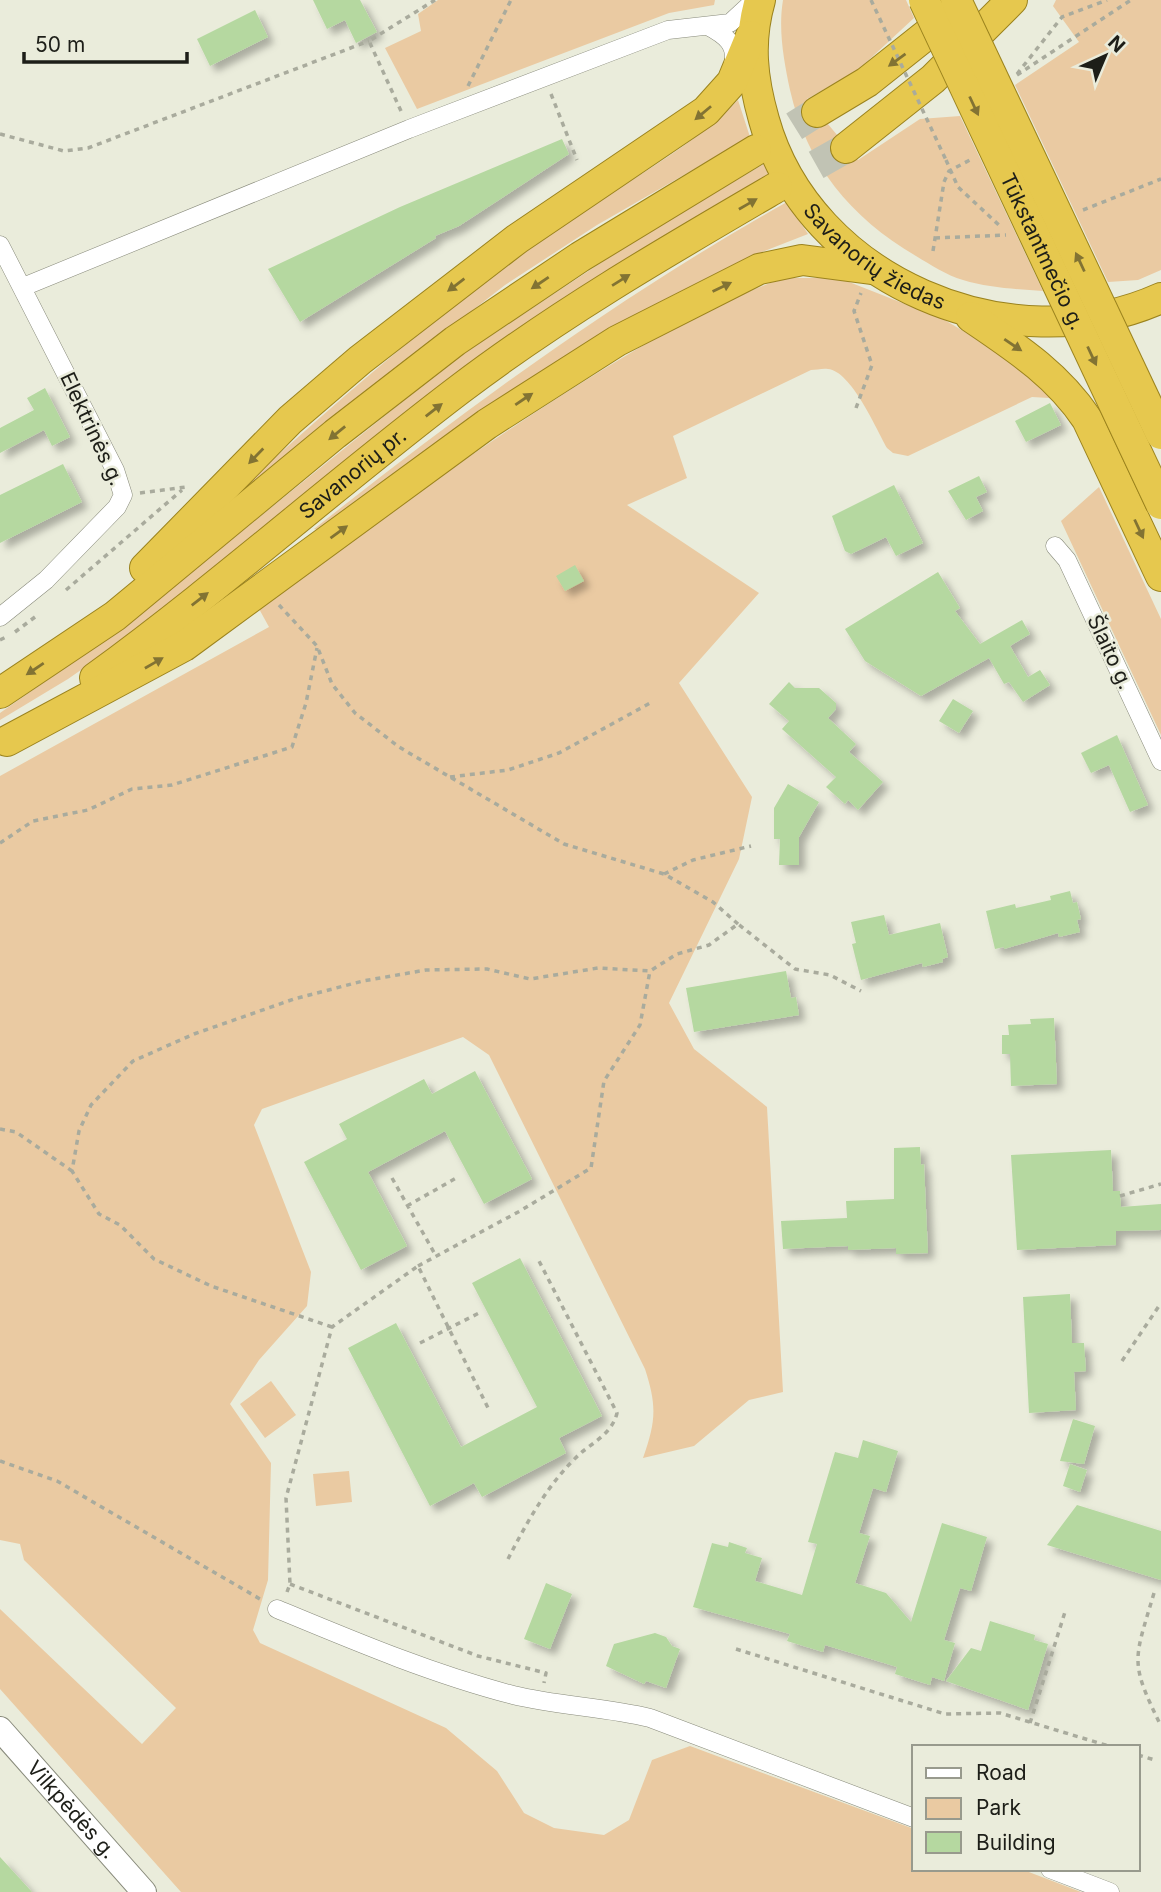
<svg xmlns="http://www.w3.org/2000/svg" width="1161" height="1892" font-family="Inter,sans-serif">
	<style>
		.green { fill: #eacaa2 }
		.building { fill: #b5d8a0; filter: url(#shadow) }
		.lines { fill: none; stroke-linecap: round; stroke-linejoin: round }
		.trunk-tunnel { stroke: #c1c3b4; stroke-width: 30; stroke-dasharray: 30 15; stroke-linecap: butt }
		.minor-casing { stroke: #888a7b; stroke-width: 19 }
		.secondary-casing { stroke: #888a7b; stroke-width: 26 }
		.trunk-casing { stroke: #9b831e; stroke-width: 32 }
		.path { stroke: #a9ab9d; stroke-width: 3.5; stroke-dasharray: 5 5; stroke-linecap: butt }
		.minor { stroke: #fff; stroke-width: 18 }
		.secondary { stroke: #fff; stroke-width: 24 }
		.trunk { stroke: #e6c84e; stroke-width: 30 }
		.trunk-bridge-casing { stroke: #9b831e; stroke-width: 32; stroke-linecap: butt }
		.path-bridge { stroke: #a9ab9d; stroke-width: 3.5; stroke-dasharray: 5 5; stroke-linecap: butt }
		.trunk-bridge { stroke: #e6c84e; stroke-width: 30 }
		.oneway { fill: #827333 }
		.labels { text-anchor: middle; stroke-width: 5; stroke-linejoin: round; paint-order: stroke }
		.street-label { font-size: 21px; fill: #1d1e18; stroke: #eaecdb }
	</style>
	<defs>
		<filter id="shadow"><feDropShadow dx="6" dy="6" stdDeviation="3.5" flood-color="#0004"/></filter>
	</defs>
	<rect width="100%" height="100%" fill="#eaecdb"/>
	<path class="green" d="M438 0H715L714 5 669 13 417 109 385 48 421 31 418 14Z
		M783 0H906L914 18 858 70 807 99 858 160 920 119 960 116 1043 291C1016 289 989 288 963 280 946 275 931 265 916 256 850 217 807 165 790 90 784 61 778 30 783 0Z
		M1056 0H1161V270L1138 280 1108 282 1015 85 1079 42 1053 6Z
		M738 100 750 137 597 225 505 285 216 511C321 416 427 321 543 238 607 191 682 157 738 100Z
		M764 164 771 177 141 628 68 679 0 720V713L123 627 454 360 649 231Z
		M787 202 808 234 754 255 701 281 536 375 319 530 314 529C465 409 618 297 787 202Z
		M782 278H839L943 319 1014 361 1055 402 1049 398 1032 397 908 456 893 453 887 448C876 428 851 371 828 369 823 368 816 370 811 370L673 436 687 478 627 505 759 593 679 683 752 797 739 859 669 1003 694 1049 767 1107 783 1392 749 1400 694 1446 643 1458C656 1421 657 1406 645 1369L489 1055 463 1037 262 1109 254 1125 311 1272 307 1306 259 1360 230 1404 271 1463 268 1580 253 1630 260 1643 446 1728 497 1771 524 1813 554 1828 604 1835 629 1820 652 1760 690 1746 914 1829V1869H1021L1081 1892H181L0 1689V1609L142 1744 176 1708 24 1560 20 1544 0 1540V776L269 627 258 607C401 504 544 398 699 314 725 300 754 290 782 278Z
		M1099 487 1161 619V735L1061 521Z
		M271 1381 296 1415 265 1438 240 1404Z
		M349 1471 352 1502 316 1506 313 1474Z"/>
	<path class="building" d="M313 0H360L377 32 356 43 345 20 327 29Z
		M255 10 268 37 210 66 197 39Z
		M562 139 569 154 459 226 435 236 436 238 300 322 268 269 400 207Z
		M45 388 70 437 52 446 44 430 0 453V428L34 410 27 398Z
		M1050 403 1061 425 1026 442 1015 421Z
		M63 464 82 502 0 543V495Z
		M979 476 987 492 976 497 983 511 966 520 948 491Z
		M894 485 923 543 896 556 886 537 851 554 845 551 832 516Z
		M575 565 584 581 565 591 556 576Z
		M938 572 960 608 955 611 980 644 1022 620 1030 634 1010 646 1028 677 1040 670 1050 685 1023 702 1009 682 1004 684 989 658 921 696 865 661 845 629Z
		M789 682 795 688H819L836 703V709L828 718 856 744 849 752 883 782 858 810 848 800 845 804 826 787 836 777 782 729 789 721 769 704Z
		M953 699 973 711 959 733 939 721Z
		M1117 735 1148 805 1130 812 1109 765 1091 773 1081 753Z
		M788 784 819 802 799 837V865H779L780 839H774V808Z
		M1070 891 1073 903 1077 902 1081 919 1077 920 1080 932 1059 937 1058 933 1004 949V947L995 949 986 911 1015 904 1016 908 1051 900 1050 896Z
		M884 915 889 935 940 923 948 957 942 959 943 962 923 967 922 963 861 980 852 944 856 943 851 922Z
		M786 971 791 998 796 997 799 1015 694 1032 686 988Z
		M1054 1018 1057 1084 1011 1086 1010 1054H1002V1035H1009L1008 1025 1031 1024 1030 1019Z
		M475 1071 532 1179 484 1204 445 1131 368 1172 407 1246 361 1270 304 1162 347 1139 339 1124 424 1079 432 1094Z
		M920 1147 921 1165 924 1164 928 1253 896 1254V1248L848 1250V1246L783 1249 781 1221 847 1218 846 1201 894 1199V1148Z
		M1111 1150 1113 1191H1120L1121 1207 1161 1204V1230L1116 1231V1245L1017 1250 1011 1155Z
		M520 1258 602 1416 559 1438 566 1453 482 1497 474 1483 430 1506 348 1348 396 1323 461 1447 537 1407 472 1283Z
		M1070 1294 1072 1343H1084L1086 1371 1074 1372 1076 1410 1029 1413 1023 1297Z
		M1073 1419 1095 1426 1084 1464 1060 1461Z
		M863 1440 898 1451 886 1492 873 1488 859 1533 870 1536 855 1583 886 1593 911 1622 942 1523 987 1537 971 1591 960 1588 944 1640 955 1643 944 1681 932 1677 930 1685 895 1674 897 1667 825 1645 823 1652 787 1641 790 1634 693 1607 712 1543 728 1547 729 1542 747 1548 745 1553 762 1558 755 1581 802 1595 817 1544 808 1542 835 1452 858 1458Z
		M1070 1464 1087 1470 1080 1492 1063 1486Z
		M1077 1505 1161 1531V1580L1047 1545Z
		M546 1583 572 1594 550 1649 524 1639Z
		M990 1621 1035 1635 1034 1640 1048 1644 1028 1710 946 1681 971 1648 981 1651Z
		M655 1633 666 1637 672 1646 680 1649 666 1688 646 1681 644 1684 606 1666 614 1644Z
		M0 1857 32 1892H0Z"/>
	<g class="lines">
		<path class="trunk-tunnel" d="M756 150 817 112
			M777 187 846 148"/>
		<defs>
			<path id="minor" d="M708 26C725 35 738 44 733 66
				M0 245 115 470 123 495 117 507 46 580 0 617
				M23 287 409 129 668 30 730 23 755 0
				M1055 546 1067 560 1161 761
				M277 1609C354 1641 432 1674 513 1695 558 1706 605 1707 650 1718L914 1818
				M1050 1869 1110 1892"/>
			<g id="secondary">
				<path id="s1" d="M0 1729 144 1892"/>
			</g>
			<g id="trunk">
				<path id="s2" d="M760 0C748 42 752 78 764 120 809 281 1010 366 1161 298"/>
				<path d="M817 112 867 82 955 12"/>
				<path d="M846 148 933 79 1012 0"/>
				<path d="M971 317C1015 347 1057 374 1087 419L1161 576"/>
				<path d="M145 568 290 420 360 360 517 239 706 111 732 82 751 36"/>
				<path id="s3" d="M95 678C220 587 336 483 460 389 560 313 669 250 777 187"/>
				<path d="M0 693 115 616 335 434 455 341 580 257 756 150"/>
				<path d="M7 741 184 646 487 424 617 341 759 269 802 260 871 269"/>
			</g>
		</defs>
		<use href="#minor" class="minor-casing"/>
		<use href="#secondary" class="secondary-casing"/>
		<use href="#trunk" class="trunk-casing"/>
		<path class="path" d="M1017 74 1062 17 1107 0
			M1017 75 1131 0
			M468 86 511 0
			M551 94 577 160
			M401 111 369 41 435 0
			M0 134 64 151 88 148 369 41
			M946 160 958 187 1001 227
			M1083 210 1161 179
			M935 238 1006 235
			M933 251 944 182 949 171 970 160
			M856 408 872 365 854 311 861 293
			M140 493 186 487
			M66 590 182 490
			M279 605 317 646 332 684 355 713 399 747 564 844 664 874 713 902 738 924
			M15 632 39 614
			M0 640 8 636
			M450 777 508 770 559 753 652 702
			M0 843 33 821 88 810 132 789 172 785 292 747 306 703 317 648
			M664 874 693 860 751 846
			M0 1129 16 1132 72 1171
			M392 1178 436 1256
			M1120 1196 1161 1184
			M407 1206 458 1177
			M418 1266 520 1211 591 1168 604 1081 640 1025 650 971
			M332 1327 211 1286 154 1259 120 1225 99 1214 72 1171 79 1131 91 1105 133 1061 194 1034 294 999 363 981 426 970 487 969 530 979 598 968 650 971 677 954 709 945 738 924 795 969 830 975 861 991
			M420 1343 481 1312
			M1122 1361 1161 1303
			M0 1461 57 1481 260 1599
			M508 1559C527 1522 550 1480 582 1452 596 1441 613 1431 617 1413L539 1261
			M290 1584 478 1656 546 1673 544 1683
			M287 1592 290 1584 286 1498 332 1327 418 1266 490 1412
			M1154 1593C1134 1661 1129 1661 1161 1726
			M736 1649 945 1714 1000 1713 1112 1747
			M1030 1723 1065 1612
			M1138 1755 1155 1760"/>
		<use href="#minor" class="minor"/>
		<use href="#secondary" class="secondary"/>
		<use href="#trunk" class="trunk"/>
		<defs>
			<g id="trunk-bridge">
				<path id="s4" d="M924 0 1161 504"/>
				<path d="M956 0 1161 434"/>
			</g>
		</defs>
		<use href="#trunk-bridge" class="trunk-bridge-casing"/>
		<path class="path-bridge" d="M871 0 946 160"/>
		<use href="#trunk-bridge" class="trunk-bridge"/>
	</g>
	<defs><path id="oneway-solid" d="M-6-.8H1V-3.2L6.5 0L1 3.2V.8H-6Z" transform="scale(1.75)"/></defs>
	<g class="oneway">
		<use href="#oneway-solid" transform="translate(897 60) rotate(144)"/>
		<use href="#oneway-solid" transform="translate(974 106) rotate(65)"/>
		<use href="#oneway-solid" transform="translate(703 113) rotate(140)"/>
		<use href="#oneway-solid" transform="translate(748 204) rotate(-30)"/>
		<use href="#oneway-solid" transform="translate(1080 262) rotate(-115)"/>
		<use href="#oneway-solid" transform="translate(621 280) rotate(-32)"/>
		<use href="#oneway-solid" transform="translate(540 283) rotate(146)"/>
		<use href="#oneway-solid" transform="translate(456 285) rotate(143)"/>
		<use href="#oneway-solid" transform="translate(722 287) rotate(-26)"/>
		<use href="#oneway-solid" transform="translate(1013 345) rotate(34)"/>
		<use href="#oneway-solid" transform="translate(1092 356) rotate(65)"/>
		<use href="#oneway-solid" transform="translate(524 399) rotate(-34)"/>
		<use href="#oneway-solid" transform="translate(434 410) rotate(-38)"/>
		<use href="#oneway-solid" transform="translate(337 433) rotate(141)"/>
		<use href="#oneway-solid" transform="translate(256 456) rotate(134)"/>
		<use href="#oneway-solid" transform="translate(1139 529) rotate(65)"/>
		<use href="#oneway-solid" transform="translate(339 532) rotate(-36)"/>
		<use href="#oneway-solid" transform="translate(200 599) rotate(-38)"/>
		<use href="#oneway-solid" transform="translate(154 663) rotate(-30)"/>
		<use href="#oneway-solid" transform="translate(35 669) rotate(146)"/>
	</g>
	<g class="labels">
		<g class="street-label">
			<text dy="7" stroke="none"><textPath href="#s4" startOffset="278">Tūkstantmečio g.</textPath></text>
			<text dy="7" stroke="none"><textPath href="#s2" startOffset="304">Savanorių žiedas</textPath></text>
			<text transform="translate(92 429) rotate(65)" y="7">Elektrinės g.</text>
			<text dy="7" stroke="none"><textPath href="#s3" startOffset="329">Savanorių pr.</textPath></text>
			<text transform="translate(1110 652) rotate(65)" y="7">Šlaito g.</text>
			<text dy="7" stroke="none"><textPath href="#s1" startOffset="108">Vilkpėdės g.</textPath></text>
		</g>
	</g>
	<rect x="912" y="1745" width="228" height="126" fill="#eaecdb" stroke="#989a8d" stroke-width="2"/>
	<rect x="926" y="1768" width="35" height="10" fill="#ffffff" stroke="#989a8d" stroke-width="2"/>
	<text x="976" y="1780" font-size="21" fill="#1d1e18">Road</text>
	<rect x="926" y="1798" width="35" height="21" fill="#eacaa2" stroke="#989a8d" stroke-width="2"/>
	<text x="976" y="1815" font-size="21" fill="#1d1e18">Park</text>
	<rect x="926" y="1832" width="35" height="21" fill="#b5d8a0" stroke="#989a8d" stroke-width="2"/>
	<text x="976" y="1850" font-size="21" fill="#1d1e18">Building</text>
	<g transform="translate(1105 56) rotate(44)" stroke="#eaecdb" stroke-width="5" paint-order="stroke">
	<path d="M0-5L12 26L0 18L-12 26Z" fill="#1d1e18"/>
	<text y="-10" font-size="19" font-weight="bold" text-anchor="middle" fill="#1d1e18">N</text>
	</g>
	<path d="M24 52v10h163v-10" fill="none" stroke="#1d1e18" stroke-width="3.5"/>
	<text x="35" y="52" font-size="21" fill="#1d1e18" stroke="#eaecdb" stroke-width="5" paint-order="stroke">50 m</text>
</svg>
